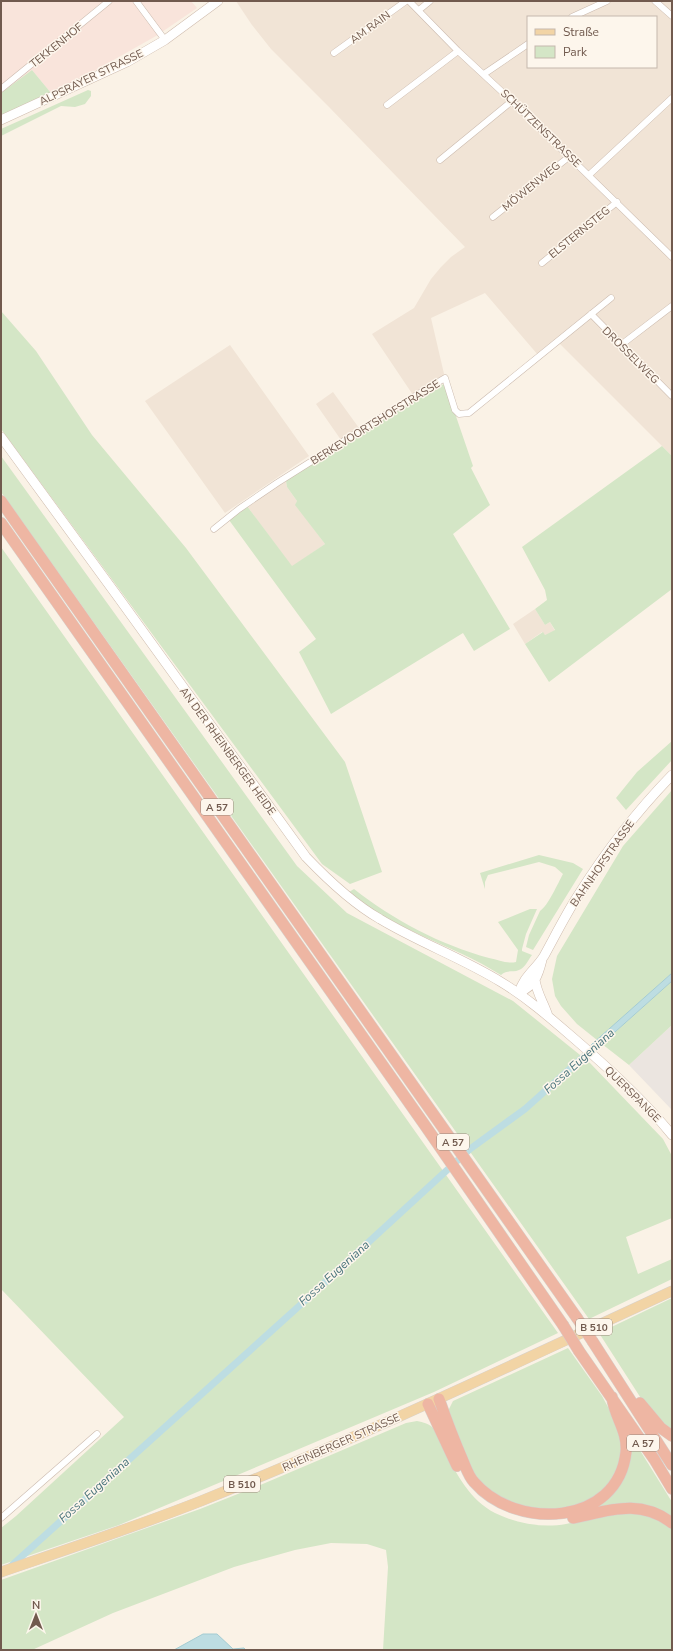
<svg xmlns="http://www.w3.org/2000/svg" width="673" height="1651" font-family="'Nunito Sans',sans-serif">
	<style>
		.residential { fill: #f1e4d6; fill-rule: evenodd }
		.commercial { fill: #f9e4db }
		.industrial { fill: #ebe5e0 }
		.green { fill: #d4e6c6 }
		.water { fill: #bddde2; stroke: #a4ccd2 }
		.lines { fill: none; stroke-linecap: round; stroke-linejoin: round }
		.canal { stroke: #bddde2; stroke-width: 7 }
		.street-casing { stroke: #cbbaae; stroke-width: 7 }
		.secondary-casing { stroke: #cfbcae; stroke-width: 10 }
		.primary-casing { stroke: #d7d1cd; stroke-width: 11 }
		.highway-casing { stroke: #d7d1cd; stroke-width: 12 }
		.street { stroke: #fff; stroke-width: 6 }
		.secondary { stroke: #fff; stroke-width: 9 }
		.primary { stroke: #f2d4a5; stroke-width: 10 }
		.highway { stroke: #eeb6a3; stroke-width: 11 }
		.highway-bridge-casing { stroke: #d7d1cd; stroke-width: 12; stroke-linecap: butt }
		.highway-bridge { stroke: #eeb6a3; stroke-width: 11 }
		.labels { text-anchor: middle; stroke-width: 3; stroke-linejoin: round; paint-order: stroke }
		.shield { fill: #fdf6ec; stroke: #9b897d; stroke-width: 1 }
		.shield-label { font-size: 10px; font-weight: bold; fill: #715a4e }
		.street-label { font-size: 11px; fill: #715a4e; stroke: #fdf6ec }
		.water-label { font-size: 12px; font-style: italic; fill: #47737b; stroke: #fdf6ec }
	</style>
	<rect width="100%" height="100%" fill="#faf2e6"/>
	<path class="residential" d="M236 1H672V456L560 344 538 355 485 293 431 318 445 378 413 395 372 334 414 308 431 279 441 267 451 257 465 247 329 107 271 49 252 25ZM528 17H656V67H528Z
		M230 345 309 456 225 513 145 401Z
		M333 392 359 428 341 440 316 404Z
		M286 481 287 487 297 501 296 505 325 544 292 567 247 506Z
		M535 609 545 625 550 622 555 631 545 635 542 632 525 644 513 624Z"/>
	<path class="commercial" d="M1 1H191L197 8 156 36 78 80 51 93 32 70 7 89 1 82Z"/>
	<path class="industrial" d="M672 1025V1110L629 1065Z"/>
	<path class="green" d="M32 70 51 93 1 116V93Z
		M88 90 91 91V96L85 104 75 107 61 106 1 136V129Z
		M1 311 36 351 92 435 186 548 345 762 382 872 350 884 322 864 1 429Z
		M439 384 444 385 448 393 473 466 471 468 490 505 453 534 510 629 474 651 463 633 331 714 299 652 316 639 229 520 247 506 292 566 325 544 295 505 297 501 287 487 286 481 330 451Z
		M662 446 672 456V589L549 682 525 644 543 632 545 635 555 630 550 622 545 625 535 609 547 600 545 590 522 547Z
		M1 456 297 866 347 913 513 1001 590 1063 663 1139 672 1156V1218L626 1237 638 1274 672 1259V1279L589 1319 1 492Z
		M1 547 558 1333 434 1392 119 1525 1 1565V1528L16 1516 124 1417 1 1289Z
		M672 741V760L626 810 616 798 637 772Z
		M672 790V973L597 1040 577 1024 561 1006 555 996 552 979 557 956 623 846Z
		M539 855 573 863 583 869 533 950 526 947 529 935 540 911C548 906 558 883 563 874L555 867 539 862 488 875 485 882V889L480 873Z
		M354 889C393 920 441 945 489 958 499 960 507 964 516 962L518 950 498 922 530 909H537L526 934 522 949V951L532 955C528 960 525 968 519 970 513 973 507 969 501 975 452 944 393 930 349 892Z
		M672 981V1025L629 1065 602 1044Z
		M672 1298V1431L644 1403 599 1333Z
		M568 1348 602 1396 614 1418 622 1445 619 1464 609 1483 603 1490 586 1503 555 1510 517 1506 486 1490 474 1475 449 1414V1409L453 1401Z
		M417 1421C423 1422 430 1424 434 1429 438 1434 441 1444 444 1450 457 1475 470 1500 495 1513 517 1524 543 1528 566 1524 590 1519 614 1510 638 1513 650 1515 661 1522 672 1527V1650H383L388 1567 386 1550 367 1544 331 1543 295 1550 234 1567 113 1613 32 1650H1V1580L200 1509 258 1486 406 1423Z
		M628 1431 672 1502V1518L662 1512 589 1510 610 1493Z"/>
	<path class="water" d="M672 973V981L596 1049 591 1045Z
		M203 1634H217L233 1649 244 1648 246 1650H174Z"/>
	<g class="lines">
		<path class="canal" d="M10 1567 298 1307 470 1149 525 1109 601 1041"/>
		<defs>
			<path id="street" d="M136 1 165 40
				M409 1 458 51 512 101 672 257
				M655 1 672 16
				M419 10 430 1
				M572 17 607 1
				M334 53 406 1
				M484 74 528 44
				M1 89 109 1
				M387 105 458 51
				M440 160 512 101
				M589 175 672 98
				M493 217 570 156
				M542 263 617 202
				M591 314 672 396
				M621 345 672 306
				M214 529 239 509 277 483 415 396 445 378 455 410 459 414 469 413 611 298
				M1 1518 97 1434"/>
			<path id="secondary" d="M1 120 127 62 165 40 218 1
				M1 437 118 597 306 857C328 880 352 903 380 919 418 942 462 958 501 982 526 997 548 1016 570 1035 606 1066 642 1098 672 1135
				M535 980C537 994 544 1003 548 1016
				M519 993C523 977 536 969 544 956 555 936 565 916 577 897 604 854 636 812 672 775
				M519 993C535 985 538 976 542 960"/>
			<path id="primary" d="M1 1572C68 1549 135 1527 201 1501 361 1437 516 1363 672 1291"/>
			<path id="highway" d="M1 501 577 1318
				M1 523 424 1124 563 1325
				M593 1342 672 1465
				M579 1351 654 1459 672 1489
				M439 1399C446 1419 454 1440 463 1461 466 1468 469 1477 474 1482 516 1531 618 1526 626 1452 628 1431 614 1416 612 1397
				M640 1403 661 1428 672 1436
				M428 1404 457 1466
				M573 1518C608 1511 639 1498 672 1523"/>
		</defs>
		<use href="#street" class="street-casing"/>
		<use href="#secondary" class="secondary-casing"/>
		<use href="#primary" class="primary-casing"/>
		<use href="#highway" class="highway-casing"/>
		<use href="#street" class="street"/>
		<use href="#secondary" class="secondary"/>
		<use href="#primary" class="primary"/>
		<use href="#highway" class="highway"/>
		<defs>
			<path id="highway-bridge" d="M577 1318 593 1342
				M563 1325 579 1351"/>
		</defs>
		<use href="#highway-bridge" class="highway-bridge-casing"/>
		<use href="#highway-bridge" class="highway-bridge"/>
	</g>
	<g class="labels">
		<g class="shield">
			<rect x="201" y="799" width="32" height="16" rx="3"/>
			<rect x="437" y="1134" width="32" height="16" rx="3"/>
			<rect x="576" y="1319" width="36" height="16" rx="3"/>
			<rect x="627" y="1435" width="32" height="16" rx="3"/>
			<rect x="224" y="1476" width="36" height="16" rx="3"/>
		</g>
		<g class="shield-label">
			<text x="217" y="811">A 57</text>
			<text x="453" y="1146">A 57</text>
			<text x="594" y="1331">B 510</text>
			<text x="643" y="1447">A 57</text>
			<text x="242" y="1488">B 510</text>
		</g>
		<g class="street-label">
			<text transform="translate(370 27) rotate(-36)" y="4">AM RAIN</text>
			<text transform="translate(56 45) rotate(-39)" y="4">TEKKENHOF</text>
			<text transform="translate(91 77) rotate(-26)" y="4">ALPSRAYER STRASSE</text>
			<text transform="translate(541 128) rotate(44)" y="4">SCHÜTZENSTRASSE</text>
			<text transform="translate(531 186) rotate(-39)" y="4">MÖWENWEG</text>
			<text transform="translate(579 232) rotate(-39)" y="4">ELSTERNSTEG</text>
			<text transform="translate(631 355) rotate(45)" y="4">DROSSELWEG</text>
			<text transform="translate(375 422) rotate(-32)" y="4">BERKEVOORTSHOFSTRASSE</text>
			<text transform="translate(228 751) rotate(54)" y="4">AN DER RHEINBERGER HEIDE</text>
			<text transform="translate(602 863) rotate(-55)" y="4">BAHNHOFSTRASSE</text>
			<text transform="translate(633 1094) rotate(45)" y="4">QUERSPANGE</text>
			<text transform="translate(341 1442) rotate(-24)" y="4">RHEINBERGER STRASSE</text>
		</g>
		<g class="water-label">
			<text transform="translate(579 1061) rotate(-42)" y="4">Fossa Eugeniana</text>
			<text transform="translate(334 1273) rotate(-42)" y="4">Fossa Eugeniana</text>
			<text transform="translate(94 1490) rotate(-42)" y="4">Fossa Eugeniana</text>
		</g>
	</g>
	<rect width="673" height="1651" fill="none" stroke="#715a4e" stroke-width="4"/>
	<rect x="527" y="16" width="130" height="52" fill="#fdf6ec" stroke="#c5b8ad"/>
	<rect x="535" y="29" width="20" height="6" fill="#f2d4a5" stroke="#c5b8ad"/>
	<text x="563" y="36" font-size="12" fill="#715a4e">Straße</text>
	<rect x="535" y="46" width="20" height="12" fill="#d4e6c6" stroke="#c5b8ad"/>
	<text x="563" y="56" font-size="12" fill="#715a4e">Park</text>
	<g transform="translate(36 1615)" stroke="#fdf6ec" stroke-width="3" paint-order="stroke">
	<path d="M0-3L7 15L0 10L-7 15Z" fill="#715a4e"/>
	<text y="-6" font-size="11" font-weight="bold" text-anchor="middle" fill="#715a4e">N</text>
	</g>
</svg>
